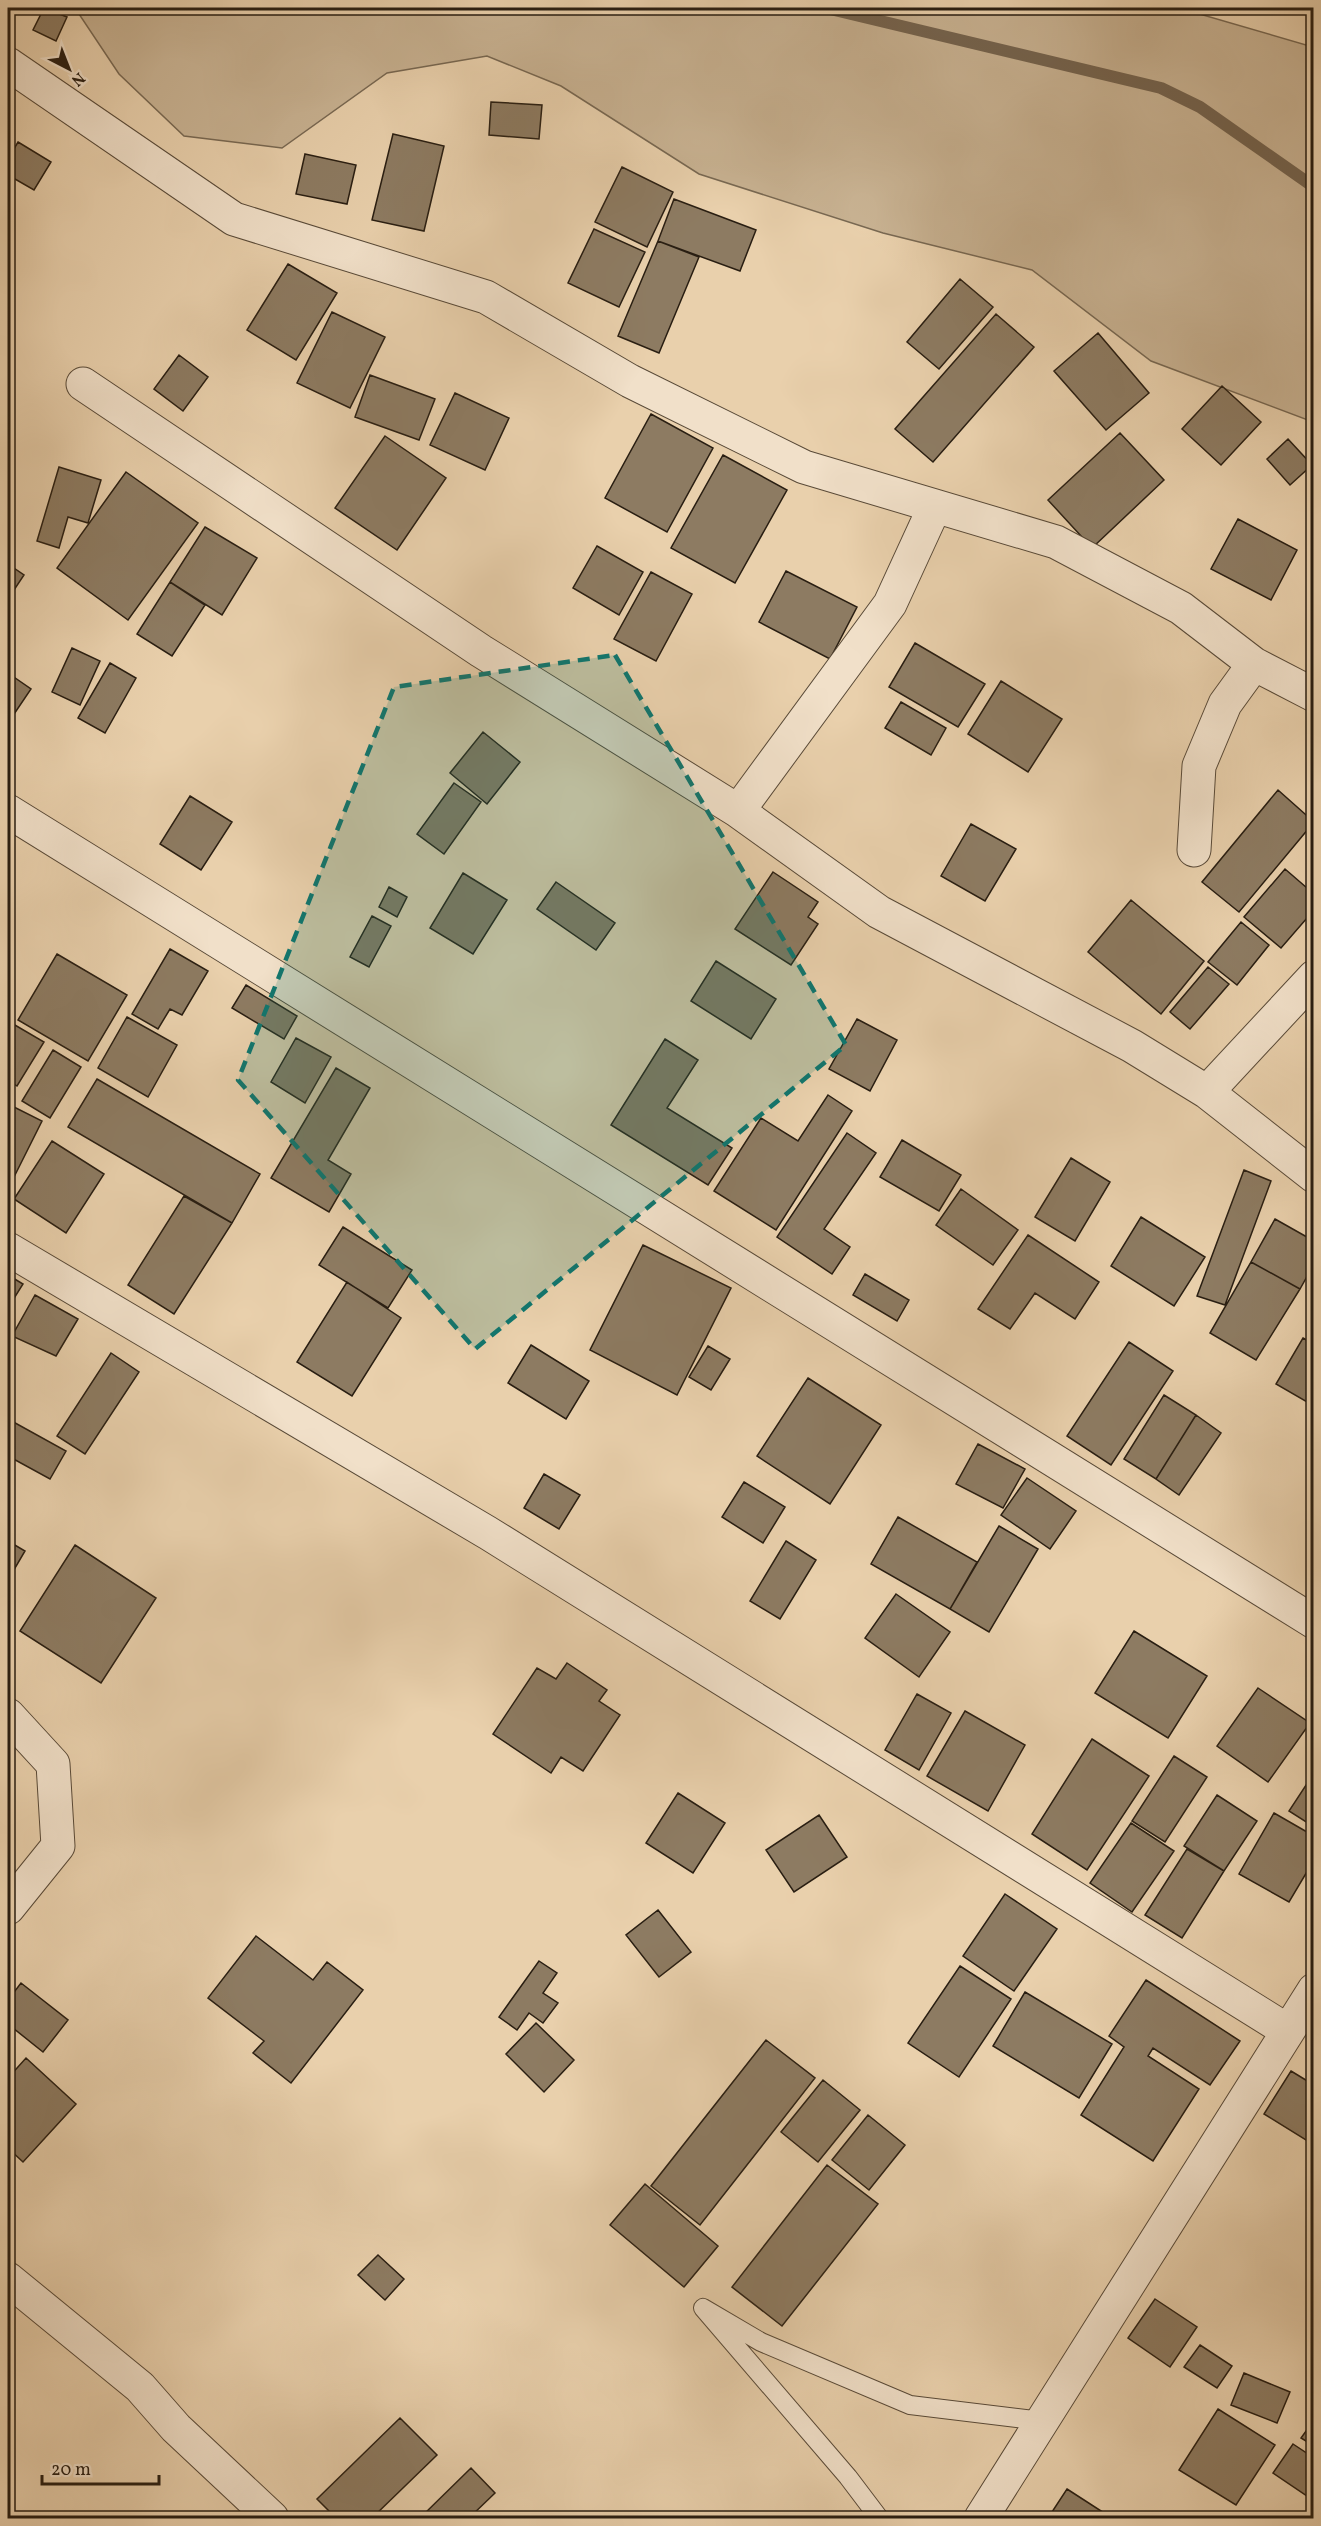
<svg xmlns="http://www.w3.org/2000/svg" width="1321" height="2526" font-family="Vollkorn,serif">
	<style>
		.green { fill: #c8b292; stroke: #786852; stroke-width: 1.5 }
		.lines { fill: none; stroke-linecap: round; stroke-linejoin: round }
		.stream { stroke: #75644f; stroke-width: 12 }
		.building { fill: #8d7b62; stroke: #291e12; stroke-width: 1.5 }
		.service-casing { stroke: #594a38; stroke-width: 20 }
		.minor-casing { stroke: #594a38; stroke-width: 35 }
		.service { stroke: #f1e0c9; stroke-width: 18 }
		.minor { stroke: #f1e0c9; stroke-width: 33 }
		.marked { fill: #0f766e; fill-opacity: 0.2; stroke: #0f766e; stroke-width: 4.5; stroke-dasharray: 12 8; stroke-linejoin: round }
	</style>
	<rect width="100%" height="100%" fill="#e9d0ac"/>
	<filter id="stains"><feTurbulence type="fractalNoise" baseFrequency=".00333" numOctaves="4"/><feColorMatrix values="0 0 0 0 .2 0 0 0 0 .09 0 0 0 0 .02 0 0 0 .5 -.17"/></filter>
	<radialGradient id="worn" r=".72"><stop offset=".6" stop-color="#630" stop-opacity="0"/><stop offset="1" stop-color="#630" stop-opacity=".3"/></radialGradient>
	<path class="green" d="M75 8H1179L1313 47V422L1151 361 1032 270 883 233 699 174 561 86 487 56 387 73 282 148 184 136 119 74Z"/>
	<g class="lines">
		<path class="stream" d="M826 8 1161 88 1200 107 1314 187"/>
	</g>
	<path class="building" d="M44 8 67 17 56 41 33 30Z
		M491 102 542 105 539 139 489 135Z
		M393 134 444 146 424 231 372 220Z
		M18 142 51 162 34 190 8 175V159Z
		M305 154 356 165 347 204 296 194Z
		M622 167 673 192 647 247 595 222Z
		M674 199 756 230 740 271 658 241Z
		M594 229 645 252 619 307 568 283Z
		M658 241 699 257 659 353 618 336Z
		M288 264 337 293 296 360 247 330Z
		M960 279 993 307 939 369 907 342Z
		M332 312 385 337 350 408 297 383Z
		M996 314 1034 347 933 462 895 429Z
		M1098 333 1149 393 1106 430 1054 371Z
		M179 355 208 377 183 411 154 389Z
		M370 375 435 399 419 440 355 417Z
		M1222 386 1261 422 1221 465 1182 429Z
		M455 393 509 418 485 470 430 445Z
		M651 414 713 448 667 532 605 498Z
		M1120 433 1164 480 1092 548 1048 500Z
		M385 436 446 478 397 550 335 508Z
		M1288 439 1312 465 1290 485 1267 459Z
		M723 455 787 490 735 583 671 548Z
		M59 467 101 480 88 523 68 517 59 548 37 541Z
		M126 472 198 523 128 620 57 568Z
		M1238 519 1297 550 1271 600 1211 569Z
		M8 526 14 529 8 541Z
		M205 527 257 558 222 615 170 582Z
		M597 546 643 572 619 615 573 588Z
		M8 564 24 575 8 599Z
		M786 571 857 607 830 659 759 622Z
		M651 572 692 594 656 661 614 639Z
		M170 582 205 605 172 656 137 634Z
		M915 643 985 684 958 727 889 687Z
		M72 648 100 661 80 705 52 692Z
		M110 663 136 678 105 733 78 718Z
		M8 673 31 689 8 723Z
		M1001 681 1062 719 1028 772 968 734Z
		M901 702 946 728 931 755 885 728Z
		M483 732 520 762 487 804 450 773Z
		M454 783 481 802 444 854 417 834Z
		M1278 790 1314 822 1239 912 1202 882Z
		M190 796 232 822 201 870 160 844Z
		M971 824 1016 849 985 901 941 876Z
		M1285 869 1314 894V910L1281 948 1244 917Z
		M773 872 818 902 808 917 818 924 791 965 735 929Z
		M463 873 507 900 473 954 430 928Z
		M556 882 615 923 596 950 537 909Z
		M389 887 407 897 397 917 379 907Z
		M1131 900 1204 961 1161 1014 1088 952Z
		M372 916 391 926 369 967 350 957Z
		M1241 922 1269 945 1237 985 1208 962Z
		M170 949 208 971 182 1015 170 1009 158 1029 132 1014Z
		M57 954 127 995 88 1061 18 1020Z
		M716 961 776 999 751 1039 691 1001Z
		M1208 967 1229 984 1190 1029 1170 1012Z
		M246 985 297 1016 284 1039 232 1008Z
		M127 1017 177 1045 148 1097 98 1068Z
		M857 1019 897 1040 870 1091 829 1069Z
		M8 1021 44 1042 17 1086 8 1080Z
		M296 1038 331 1057 305 1103 271 1082Z
		M665 1039 698 1060 667 1108 732 1148 708 1185 611 1125Z
		M53 1050 81 1067 50 1118 22 1101Z
		M336 1068 370 1088 328 1160 351 1174 329 1212 271 1178Z
		M97 1079 260 1174 232 1223 68 1127Z
		M828 1095 852 1111 776 1230 714 1191 761 1118 798 1141Z
		M8 1104 42 1121 8 1189Z
		M847 1133 876 1153 824 1229 850 1247 832 1274 777 1237Z
		M902 1140 961 1175 939 1211 880 1177Z
		M52 1141 104 1174 66 1233 14 1199Z
		M1071 1158 1110 1182 1075 1241 1035 1217Z
		M1244 1170 1271 1181 1225 1305 1197 1296Z
		M961 1189 1018 1230 993 1265 936 1225Z
		M184 1196 232 1223 174 1314 128 1285Z
		M1141 1217 1205 1257 1174 1306 1111 1266Z
		M1275 1219 1314 1241V1264L1300 1289 1251 1262Z
		M343 1227 412 1270 388 1308 319 1265Z
		M1028 1235 1099 1282 1075 1319 1035 1293 1010 1329 978 1309Z
		M643 1245 731 1288 677 1395 590 1350Z
		M1251 1262 1300 1289 1256 1360 1210 1333Z
		M865 1274 909 1300 897 1321 853 1295Z
		M8 1275 23 1284 8 1308Z
		M347 1282 401 1318 352 1396 297 1362Z
		M35 1295 78 1319 56 1356 12 1336Z
		M1303 1338 1314 1344V1406L1276 1384Z
		M1129 1342 1173 1371 1111 1465 1067 1436Z
		M531 1345 589 1381 566 1419 508 1383Z
		M708 1346 730 1359 711 1390 689 1377Z
		M111 1353 139 1372 85 1454 57 1436Z
		M808 1378 881 1425 830 1504 757 1456Z
		M1164 1395 1196 1415 1156 1479 1124 1459Z
		M1196 1415 1221 1433 1179 1495 1156 1479Z
		M8 1419 66 1451 50 1479 8 1456Z
		M978 1444 1025 1469 1003 1508 956 1484Z
		M544 1474 580 1495 559 1529 524 1508Z
		M1027 1478 1076 1511 1050 1549 1001 1515Z
		M744 1482 785 1507 763 1543 722 1517Z
		M898 1517 977 1562 950 1609 871 1564Z
		M999 1526 1038 1549 989 1632 950 1609Z
		M8 1541 25 1551 8 1580Z
		M786 1541 816 1560 780 1619 750 1601Z
		M75 1545 156 1598 101 1683 20 1631Z
		M896 1594 950 1632 919 1677 865 1638Z
		M1134 1631 1207 1676 1168 1738 1095 1693Z
		M567 1663 607 1690 599 1701 620 1715 583 1771 561 1757 551 1773 493 1734 537 1668 556 1679Z
		M1258 1688 1310 1723 1268 1782 1217 1746Z
		M917 1694 951 1713 919 1770 885 1750Z
		M965 1711 1025 1745 988 1811 927 1776Z
		M1092 1739 1149 1776 1087 1870 1032 1834Z
		M1174 1756 1207 1777 1165 1842 1132 1821Z
		M1314 1773V1827L1289 1811Z
		M678 1793 725 1823 693 1873 646 1843Z
		M1217 1795 1257 1821 1224 1871 1184 1846Z
		M1274 1813 1314 1836V1860L1289 1902 1239 1874Z
		M819 1815 847 1857 794 1892 766 1850Z
		M1131 1823 1174 1851 1132 1912 1090 1883Z
		M1187 1849 1224 1871 1182 1938 1145 1915Z
		M1005 1894 1057 1929 1014 1991 963 1956Z
		M658 1910 691 1952 659 1977 626 1935Z
		M256 1936 313 1980 327 1962 363 1990 291 2083 253 2053 264 2041 208 1998Z
		M539 1961 557 1973 543 1993 558 2003 543 2023 529 2013 517 2030 499 2017Z
		M960 1966 1011 1999 959 2077 908 2043Z
		M1146 1980 1240 2041 1210 2085 1153 2048 1148 2056 1199 2089 1153 2161 1081 2115 1124 2047 1109 2036Z
		M21 1983 68 2020 43 2052 8 2024V2000Z
		M1025 1992 1112 2044 1079 2098 993 2046Z
		M536 2023 574 2060 544 2092 506 2054Z
		M766 2040 815 2078 700 2225 651 2186Z
		M26 2058 76 2104 23 2162 8 2148V2078Z
		M1291 2071 1314 2085V2145L1264 2114Z
		M823 2080 860 2110 818 2162 781 2132Z
		M868 2115 905 2145 869 2190 832 2160Z
		M827 2165 878 2204 782 2326 732 2287Z
		M645 2184 718 2246 684 2287 610 2225Z
		M1314 2252V2267L1307 2263Z
		M378 2255 404 2279 385 2300 358 2275Z
		M1155 2299 1197 2327 1170 2367 1128 2338Z
		M1200 2345 1232 2366 1217 2388 1184 2367Z
		M1244 2373 1290 2392 1277 2423 1231 2405Z
		M1218 2409 1275 2445 1236 2505 1179 2470Z
		M400 2418 437 2455 372 2518H336L317 2499Z
		M1314 2420V2446L1301 2438Z
		M1293 2444 1314 2458 1313 2500 1273 2473Z
		M471 2468 495 2493 469 2518H420Z
		M1067 2489 1112 2518H1048Z"/>
	<g class="lines">
		<defs>
			<path id="service" d="M879 2518 848 2477 703 2308 761 2342 910 2405 1042 2421"/>
			<path id="minor" d="M8 64 234 219 486 297 630 381 804 467 1056 542 1181 608 1254 664 1314 695
				M83 384 481 651 738 811 879 912 1132 1046 1207 1092 1314 1176
				M8 811 1314 1622
				M738 811 890 604 935 506
				M1194 850 1199 766 1225 704 1254 664
				M1207 1092 1314 977
				M8 1249 488 1533 1288 2031
				M8 1715 53 1764 58 1846 8 1908
				M8 2279 140 2387 176 2428 272 2518
				M981 2518 1314 1990"/>
		</defs>
		<use href="#service" class="service-casing"/>
		<use href="#minor" class="minor-casing"/>
		<use href="#service" class="service"/>
		<use href="#minor" class="minor"/>
	</g>
	<path class="marked" d="M615 655 846 1045 475 1349 238 1080 394 687Z"/>
	<rect width="1321" height="2526" fill="none" stroke="#e9d0ac" stroke-width="30"/>
	<rect x="9" y="9" width="1303" height="2508" fill="none" stroke="#291e12" stroke-width="3"/>
	<rect x="15" y="15" width="1291" height="2496" fill="none" stroke="#291e12" stroke-width="1.5"/>
	<g transform="translate(69 69) rotate(138)" stroke="#f1e0c9" stroke-width="4.5" paint-order="stroke">
	<path d="M0-4.5L10 22L0 15L-10 22Z" fill="#291e12"/>
	<text y="-9" font-size="16" font-weight="bold" text-anchor="middle" fill="#291e12">N</text>
	</g>
	<path d="M42 2475v9h117v-9" fill="none" stroke="#291e12" stroke-width="3"/>
	<text x="51" y="2475" font-size="18" fill="#291e12" stroke="#f1e0c9" stroke-width="4.5" paint-order="stroke">20 m</text>
	<rect width="100%" height="100%" filter="url(#stains)"/>
	<rect width="100%" height="100%" fill="url(#worn)"/>
</svg>
